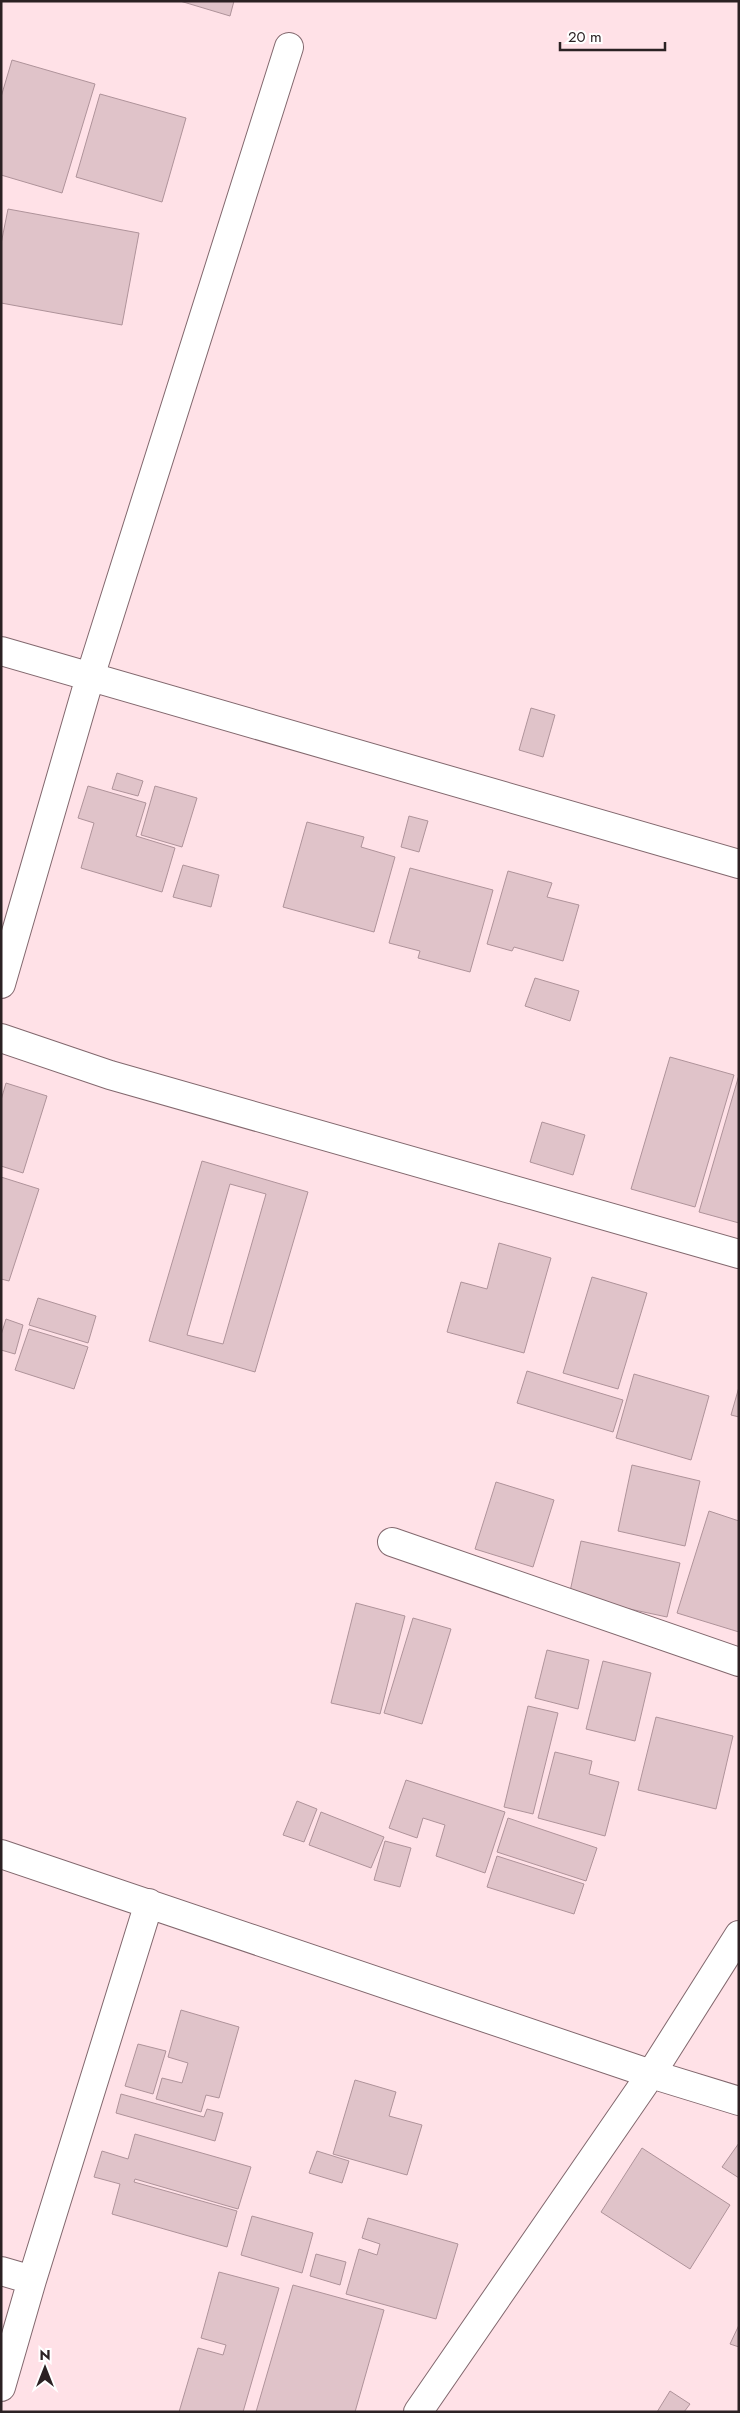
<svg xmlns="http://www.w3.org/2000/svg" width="740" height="2413" font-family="Jost,sans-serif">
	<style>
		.building { fill: #e0c3c9; stroke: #af939a; fill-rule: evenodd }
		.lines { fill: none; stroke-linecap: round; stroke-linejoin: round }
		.minor-casing { stroke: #82686e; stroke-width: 30 }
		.minor { stroke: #fff; stroke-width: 28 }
	</style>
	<rect width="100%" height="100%" fill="#ffe1e7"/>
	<path class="building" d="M180 1H234L230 16Z
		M12 60 95 84 62 193 1 175V97Z
		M100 94 186 118 162 202 76 177Z
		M8 209 139 233 122 325 1 303V244Z
		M531 708 555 715 543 757 519 750Z
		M117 773 143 781 138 796 112 789Z
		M88 786 146 803 136 836 175 848 162 892 81 868 94 823 78 818Z
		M155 786 197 798 182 847 141 835Z
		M409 816 428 821 419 852 401 847Z
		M307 822 364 837 361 847 395 857 374 932 283 907Z
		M183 865 219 875 211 907 173 897Z
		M410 868 493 890 470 972 418 958 420 951 389 943Z
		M508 871 552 883 547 897 579 905 563 961 514 947 512 951 487 944Z
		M535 978 579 991 570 1021 525 1006Z
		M670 1057 734 1075 695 1207 631 1189Z
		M739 1075V1223L699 1212Z
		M6 1083 47 1096 23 1173 1 1166V1100Z
		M542 1122 585 1135 573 1175 530 1162Z
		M202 1161 308 1192 255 1372 149 1341ZM230 1184 266 1194 223 1344 187 1335Z
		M1 1177 39 1189 9 1281 1 1279Z
		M499 1243 551 1258 524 1353 447 1332 461 1282 487 1289Z
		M592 1277 647 1293 618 1389 563 1373Z
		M38 1298 96 1316 88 1343 29 1325Z
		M6 1319 23 1325 15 1354 1 1350V1335Z
		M29 1329 88 1347 74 1389 15 1370Z
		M527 1371 623 1400 613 1432 517 1403Z
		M634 1374 709 1396 691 1460 616 1438Z
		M739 1387V1417L731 1415Z
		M632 1465 700 1481 685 1546 618 1531Z
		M496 1482 554 1500 533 1567 475 1549Z
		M709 1511 739 1521V1632L677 1613Z
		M581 1541 680 1563 667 1617 569 1596Z
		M356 1603 405 1616 380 1714 331 1703Z
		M413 1618 451 1629 422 1724 384 1713Z
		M547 1650 589 1660 578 1709 535 1698Z
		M603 1661 651 1673 635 1741 586 1729Z
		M528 1706 558 1713 533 1814 504 1807Z
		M656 1717 733 1736 716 1809 638 1790Z
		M555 1752 592 1761 589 1774 619 1782 605 1836 538 1818Z
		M406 1780 505 1812 485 1873 436 1856 445 1825 423 1818 417 1838 389 1828Z
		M297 1801 317 1809 304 1842 283 1835Z
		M321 1812 384 1837 371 1868 309 1845Z
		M508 1818 597 1848 586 1881 497 1852Z
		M385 1841 411 1848 400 1887 374 1880Z
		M497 1856 584 1884 574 1914 487 1887Z
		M181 2010 239 2027 219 2098 206 2095 201 2112 156 2099 162 2078 182 2083 188 2063 168 2057Z
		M138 2044 166 2051 153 2094 125 2086Z
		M355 2080 396 2092 389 2116 422 2125 407 2175 333 2154Z
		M121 2094 204 2117 207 2109 223 2113 215 2141 116 2113Z
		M135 2134 251 2167 238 2209 135 2179 134 2182 237 2211 227 2247 112 2214 120 2184 94 2177 102 2151 128 2159Z
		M739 2143V2178L722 2167Z
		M642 2148 730 2205 690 2269 601 2212Z
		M317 2151 349 2161 342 2183 309 2173Z
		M252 2216 313 2233 302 2273 241 2255Z
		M368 2218 458 2244 436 2319 346 2294 359 2249 377 2255 380 2244 362 2238Z
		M316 2254 346 2262 340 2285 310 2276Z
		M219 2272 279 2288 243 2412H179L198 2348 223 2355 226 2345 201 2338Z
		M293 2285 384 2310 355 2412H256Z
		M739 2325V2347L730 2344Z
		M670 2391 690 2404 684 2412H657Z"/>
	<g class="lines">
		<defs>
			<path id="minor" d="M1 651 739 864
				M1 984 90 677 289 47
				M1 1038 110 1075 739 1254
				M392 1542 739 1662
				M1 1854 651 2074 739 2101
				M1 2271 32 2280
				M1 2387 32 2280 149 1903
				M418 2412 651 2074 739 1935"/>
		</defs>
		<use href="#minor" class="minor-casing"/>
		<use href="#minor" class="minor"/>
	</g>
	<rect width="740" height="2413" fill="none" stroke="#2b2123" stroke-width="5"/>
	<g transform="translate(45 2368)" stroke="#ffffff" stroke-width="4" paint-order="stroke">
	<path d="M0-4L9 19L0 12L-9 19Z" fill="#2b2123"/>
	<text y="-8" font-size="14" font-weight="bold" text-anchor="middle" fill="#2b2123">N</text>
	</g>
	<path d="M560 42v8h105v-8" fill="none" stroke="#2b2123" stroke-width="2.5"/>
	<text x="568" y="42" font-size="15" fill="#2b2123" stroke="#ffffff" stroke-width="4" paint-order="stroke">20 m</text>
</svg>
